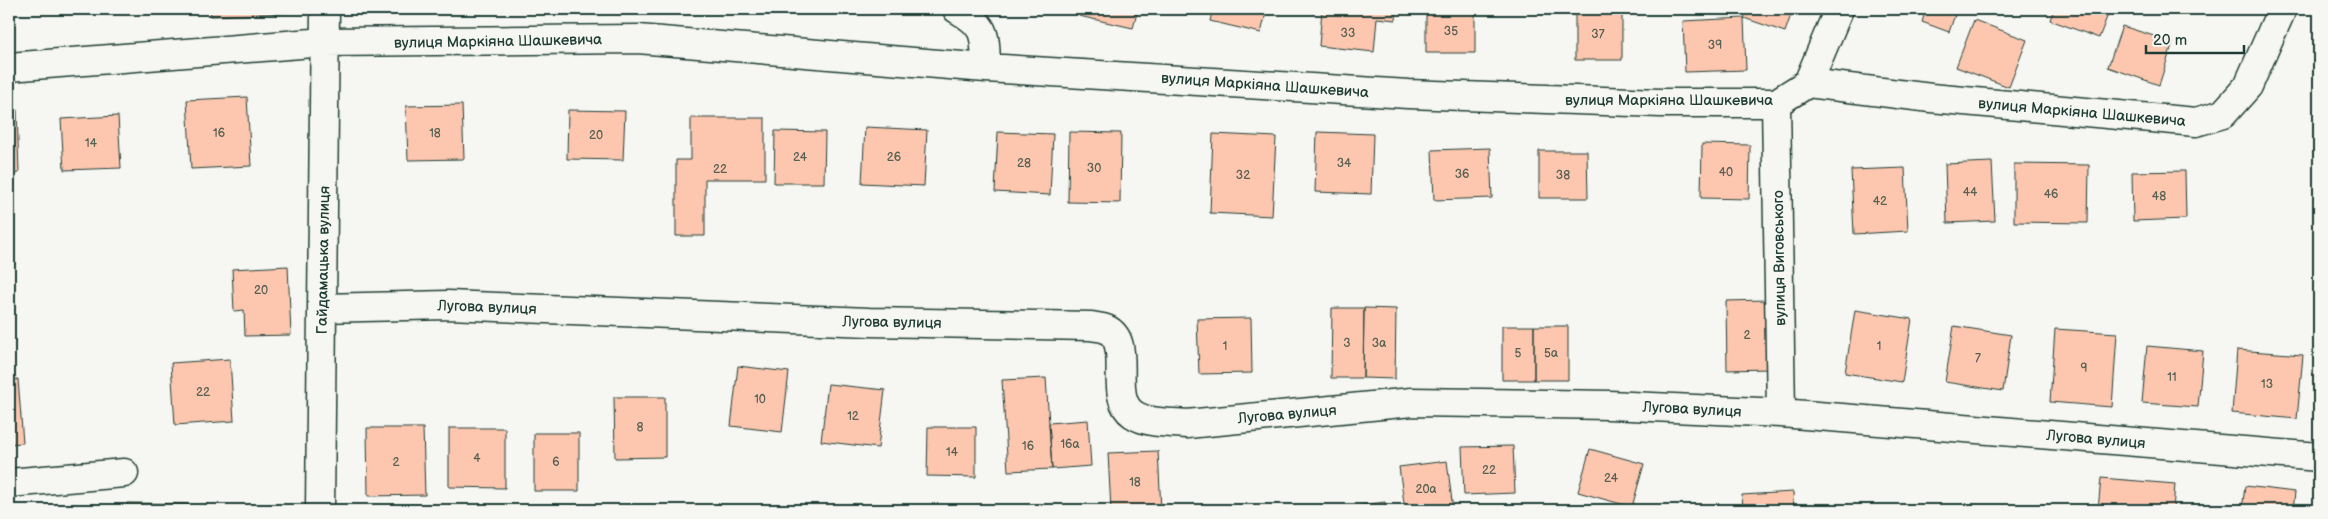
<svg xmlns="http://www.w3.org/2000/svg" width="2328" height="519" font-family="'Balsamiq Sans',sans-serif">
	<style>
		.building { fill: #fdc7af; stroke: #1f3d34 }
		.lines { fill: none; stroke-linecap: round; stroke-linejoin: round }
		.minor-casing { stroke: #1f3d34; stroke-width: 31 }
		.minor { stroke: #f6f6f2; stroke-width: 28 }
		.labels { text-anchor: middle; stroke-width: 5; stroke-linejoin: round; paint-order: stroke }
		.number-label { font-size: 12px; fill: #566053 }
		.street-label { font-size: 15px; fill: #1f3d34; stroke: #f6f6f2 }
	</style>
	<rect width="100%" height="100%" fill="#f6f6f2"/>
	<filter id="ink" filterUnits="userSpaceOnUse"><feTurbulence type="fractalNoise" baseFrequency=".02" numOctaves="2"/><feDisplacementMap in="SourceGraphic" scale="10" xChannelSelector="R" yChannelSelector="G"/><feConvolveMatrix kernelMatrix="1 2 1 2 8 2 1 2 1" color-interpolation-filters="sRGB"/></filter>
	<g filter="url(#ink)">
		<path class="building" d="M94 9H131L94 12Z
			M210 9H286V13L211 16Z
			M1081 9H1138L1133 28 1079 16Z
			M1213 9H1267L1261 33 1210 21Z
			M1322 9H1397L1396 20 1377 18 1374 52 1319 46Z
			M1426 9H1475V53H1426Z
			M1575 9H1622V60H1575Z
			M1748 9H1793L1785 32 1744 18Z
			M1926 9H1957L1949 32 1922 22Z
			M2054 9H2110L2099 38 2050 20Z
			M1744 18 1746 70 1685 72 1683 21Z
			M1974 20 2027 40 2009 87 1956 67Z
			M2122 26 2173 42 2159 85 2108 67Z
			M247 97 251 166 191 169 187 100Z
			M462 105 464 159 408 160 406 106Z
			M9 110H17L19 173 9 174Z
			M568 110 625 111 623 160 567 159Z
			M118 116 121 168 64 170 61 119Z
			M691 118H765V179H705V236H676V160H691Z
			M865 127 927 130 924 186 862 183Z
			M775 131 825 132 824 183H774Z
			M998 132 1053 134 1050 195 995 192Z
			M1069 132 1121 133 1120 203 1068 202Z
			M1317 132 1373 134 1371 194 1315 192Z
			M1213 134 1276 137 1272 216 1210 213Z
			M1702 144 1750 145 1749 199 1701 198Z
			M1490 148 1492 198 1434 200 1432 150Z
			M1539 151H1587L1588 198H1539Z
			M1992 162 1995 221 1947 223 1945 164Z
			M2014 164 2089 165 2088 223 2014 222Z
			M1905 168 1908 231 1854 234 1851 170Z
			M2185 171 2186 219 2133 221 2132 172Z
			M288 266 291 335 245 336 244 310 234 311 232 269Z
			M1767 300 1768 369 1727 370 1726 301Z
			M1332 308H1364L1363 378H1331Z
			M1364 308 1396 309 1395 379 1363 378Z
			M1855 310 1912 319 1902 382 1845 373Z
			M1251 318 1252 373 1199 374 1197 319Z
			M1502 326H1534V380H1502Z
			M1534 326H1568V380H1534Z
			M1954 326 2011 335 2003 391 1945 382Z
			M2055 329 2117 333 2112 407 2050 402Z
			M2147 346 2203 351 2198 407 2142 403Z
			M2237 350 2303 355 2297 419 2232 413Z
			M230 359 234 421 175 425 171 363Z
			M738 366 789 372 782 432 731 426Z
			M1046 378 1052 469 1008 471 1002 380Z
			M18 379 23 443 9 444V380Z
			M828 384 885 390 878 448 821 441Z
			M614 397H665V457L615 458Z
			M1088 420 1091 466 1052 469 1049 423Z
			M928 427H976V477L927 476Z
			M367 428H423L425 495 368 496Z
			M449 428H505V488L449 487Z
			M534 433H579V491H534Z
			M1513 446 1515 493 1464 495 1462 447Z
			M1590 449 1644 464 1632 507 1578 492Z
			M1158 451 1161 510H1111L1108 453Z
			M1447 461 1453 510H1405L1399 467Z
			M2101 478 2175 484 2173 510H2098Z
			M2245 486 2295 492 2293 510H2242Z
			M1793 492 1794 510H1743L1742 495Z
			M1385 502 1386 510H1325Z
			M127 503 188 504V510H127Z"/>
		<g class="lines">
			<defs>
				<path id="minor" d="M957 9C987 26 985 35 986 68
					M9 67 325 42 638 39 986 68 1408 94 1661 103H1776L1808 83 1931 98 2196 122 2223 114 2248 86 2282 9
					M1808 83 1839 9
					M1776 103 1781 413
					M322 308 448 305 869 322 1091 326C1096 327 1102 327 1106 329 1135 342 1107 396 1133 414 1148 424 1169 422 1187 424L1412 402 1609 405 1781 413 2319 457
					M9 483 124 473
					M320 510 325 9"/>
			</defs>
			<use href="#minor" class="minor-casing"/>
			<use href="#minor" class="minor"/>
		</g>
	</g>
	<g class="labels">
		<g class="number-label">
			<text x="1451" y="35">35</text>
			<text x="1348" y="37">33</text>
			<text x="1598" y="38">37</text>
			<text x="1715" y="49">39</text>
			<text x="219" y="137">16</text>
			<text x="435" y="137">18</text>
			<text x="596" y="139">20</text>
			<text x="91" y="147">14</text>
			<text x="800" y="161">24</text>
			<text x="894" y="161">26</text>
			<text x="1024" y="167">28</text>
			<text x="1344" y="167">34</text>
			<text x="1094" y="172">30</text>
			<text x="720" y="173">22</text>
			<text x="1726" y="176">40</text>
			<text x="1462" y="178">36</text>
			<text x="1243" y="179">32</text>
			<text x="1563" y="179">38</text>
			<text x="1970" y="196">44</text>
			<text x="2051" y="198">46</text>
			<text x="2159" y="200">48</text>
			<text x="1880" y="205">42</text>
			<text x="261" y="294">20</text>
			<text x="1747" y="339">2</text>
			<text x="1347" y="347">3</text>
			<text x="1379" y="347">3а</text>
			<text x="1225" y="350">1</text>
			<text x="1879" y="350">1</text>
			<text x="1518" y="357">5</text>
			<text x="1551" y="357">5а</text>
			<text x="1978" y="362">7</text>
			<text x="2084" y="372">9</text>
			<text x="2172" y="381">11</text>
			<text x="2267" y="388">13</text>
			<text x="203" y="396">22</text>
			<text x="760" y="403">10</text>
			<text x="853" y="420">12</text>
			<text x="640" y="431">8</text>
			<text x="1070" y="448">16а</text>
			<text x="1028" y="450">16</text>
			<text x="952" y="456">14</text>
			<text x="477" y="462">4</text>
			<text x="396" y="466">2</text>
			<text x="556" y="466">6</text>
			<text x="1489" y="474">22</text>
			<text x="1611" y="482">24</text>
			<text x="1135" y="486">18</text>
			<text x="1426" y="493">20а</text>
		</g>
		<g class="street-label">
			<text transform="translate(498 41) rotate(-1)" y="5">вулиця Маркіяна Шашкевича</text>
			<text transform="translate(1265 85) rotate(4)" y="5">вулиця Маркіяна Шашкевича</text>
			<text x="1669" y="105">вулиця Маркіяна Шашкевича</text>
			<text transform="translate(2082 112) rotate(5)" y="5">вулиця Маркіяна Шашкевича</text>
			<text transform="translate(1779 258) rotate(-91)" y="5">вулиця Виговського</text>
			<text transform="translate(323 260) rotate(-89)" y="5">Гайдамацька вулиця</text>
			<text transform="translate(487 307) rotate(2)" y="5">Лугова вулиця</text>
			<text transform="translate(892 322) rotate(1)" y="5">Лугова вулиця</text>
			<text transform="translate(1692 409) rotate(3)" y="5">Лугова вулиця</text>
			<text transform="translate(1287 414) rotate(-5)" y="5">Лугова вулиця</text>
			<text transform="translate(2096 439) rotate(5)" y="5">Лугова вулиця</text>
		</g>
	</g>
	<rect width="2328" height="519" fill="none" stroke="#f6f6f2" stroke-width="30"/>
	<rect x="15" y="15" width="2298" height="489" fill="none" stroke="#1f3d34" stroke-width="2" filter="url(#ink)"/>
	<path d="M2146 45v8h98v-8" fill="none" stroke="#1f3d34" stroke-width="2.5"/>
	<text x="2153" y="45" font-size="15" fill="#1f3d34" stroke="#f6f6f2" stroke-width="4" paint-order="stroke">20 m</text>
</svg>
